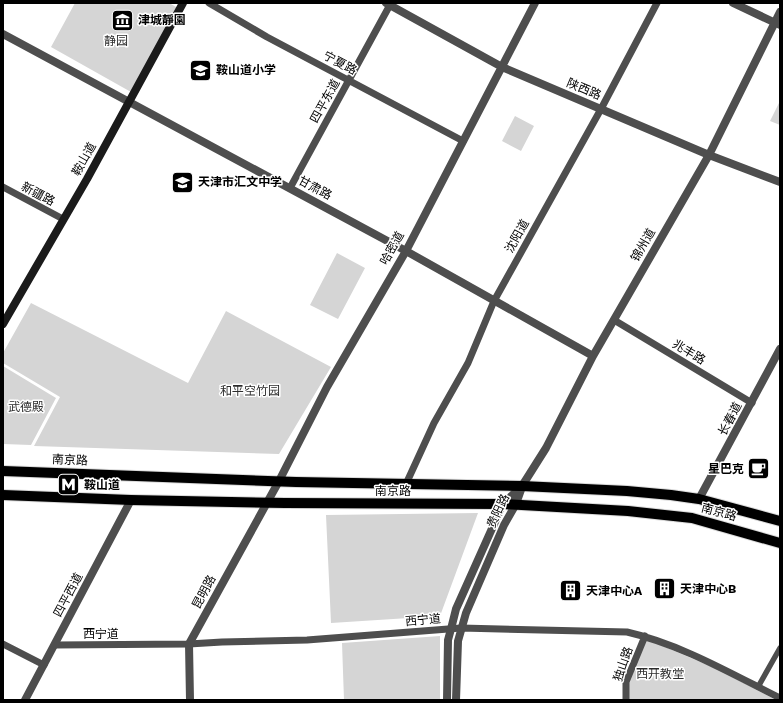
<svg xmlns="http://www.w3.org/2000/svg" width="783" height="703" font-family="'Work Sans','Noto Sans SC',sans-serif">
	<style>
		.green { fill: #d5d5d5 }
		.lines { fill: none; stroke-linecap: round; stroke-linejoin: round }
		.primary-casing { stroke: #dbdbdb; stroke-width: 12 }
		.pedestrian { stroke: #4e4e4e; stroke-width: 5.5 }
		.minor { stroke: #4e4e4e; stroke-width: 7 }
		.tertiary { stroke: #4e4e4e; stroke-width: 8 }
		.secondary { stroke: #1b1b1b; stroke-width: 8 }
		.primary { stroke: #000; stroke-width: 10 }
		.labels { text-anchor: middle; stroke-width: 3; stroke-linejoin: round; paint-order: stroke }
		.poi-label { font-size: 12px; font-weight: bold; fill: #000; stroke: #fff; text-anchor: start }
		.park-label { font-size: 12px; fill: #2c2c2c; stroke: #fff }
		.street-label { font-size: 12px; fill: #000; stroke: #fff }
	</style>
	<rect width="100%" height="100%" fill="#fff"/>
	<path class="green" d="M75 3H169L178 8 131 92 51 47Z
		M780 101V125L770 121Z
		M515 116 534 126 521 151 502 141Z
		M337 253 365 268 338 319 310 305Z
		M31 303 188 383 226 311 331 367 279 454 34 446 60 397 3 363V353Z
		M3 366 56 398 31 445 3 444Z
		M478 513 440 616 331 623 326 515Z
		M440 636V700H344L342 643Z
		M646 639 717 669 776 700H628V682Z"/>
	<g class="lines">
		<defs>
			<path id="primary" d="M3 471 296 482 522 486 627 491 671 495 699 499 780 521
				M3 495 131 500 285 503 503 504 628 511 692 518 780 543"/>
		</defs>
		<use href="#primary" class="primary-casing"/>
		<path class="pedestrian" d="M758 687 780 648"/>
		<path class="minor" d="M209 3 267 37 463 141
			M3 187 63 219
			M290 188 391 3
			M614 320 752 403
			M406 484 434 423 468 363 494 301 601 109 657 3
			M3 644 44 665
			M55 645 189 644 222 642 307 640 461 628 627 632C680 644 732 674 780 698
			M626 700V682L645 636"/>
		<path class="tertiary" d="M386 3 502 67 709 155 780 182
			M733 3 780 25
			M3 34 406 251 593 356
			M699 499 780 349
			M25 700 131 500
			M190 700 189 644 279 481 327 387 406 251 535 3
			M447 700 448 640 451 629 456 609 503 504 522 486 546 448 593 356 709 155 780 12
			M456 700 458 641 466 613 504 525 516 504 522 487"/>
		<path class="secondary" d="M3 324 87 179 183 3"/>
		<use href="#primary" class="primary"/>
	</g>
	<defs>
		<symbol id="museum-square" viewBox="-11 -11 22 22"><rect x="-9" y="-9" width="18" height="18" rx="4" fill="#000" stroke="#fff"/><path d="M0-6L6-3V-2H-6V-3ZM-5-1h2V3h-2ZM-1-1h2V3h-2ZM3-1h2V3H3ZM-6 4H6V6H-6Z" fill="#fff"/></symbol>
		<symbol id="school-square" viewBox="-11 -11 22 22"><rect x="-9" y="-9" width="18" height="18" rx="4" fill="#000" stroke="#fff"/><path d="M0-5L7-2L0 1L-7-2ZM-4 1L0 2.5L4 1V4Q0 6-4 4Z" fill="#fff"/></symbol>
		<symbol id="cafe-square" viewBox="-11 -11 22 22"><rect x="-9" y="-9" width="18" height="18" rx="4" fill="#000" stroke="#fff"/><path d="M-5.5-4.5H6V0H3Q3 3.5 0 3.5H-2.5Q-5.5 3.5-5.5 0ZM3-3.2v2h1.7v-2ZM-6 4.5H4V6H-6Z" fill="#fff"/></symbol>
		<symbol id="metro-square" viewBox="-11 -11 22 22"><rect x="-9" y="-9" width="18" height="18" rx="4" fill="#000" stroke="#fff"/><path d="M-5.5 5V-5H-3L0 0L3-5H5.5V5H3V-.5L0 4L-3-.5V5Z" fill="#fff"/></symbol>
		<symbol id="building-square" viewBox="-11 -11 22 22"><rect x="-9" y="-9" width="18" height="18" rx="4" fill="#000" stroke="#fff"/><path d="M-4-6H4V6H1V3H-1V6H-4ZM-2.5-4.3h1.7v1.8h-1.7ZM.8-4.3h1.7v1.8H.8ZM-2.5-1h1.7V.8h-1.7ZM.8-1h1.7V.8H.8Z" fill="#fff"/></symbol>
	</defs>
	<g fill-rule="evenodd">
		<use href="#museum-square" x="110" y="8" width="25" height="25"/>
		<use href="#school-square" x="188" y="58" width="25" height="25"/>
		<use href="#school-square" x="170" y="170" width="25" height="25"/>
		<use href="#cafe-square" x="746" y="456" width="25" height="25"/>
		<use href="#metro-square" x="56" y="472" width="25" height="25"/>
		<use href="#building-square" x="652" y="576" width="25" height="25"/>
		<use href="#building-square" x="558" y="578" width="25" height="25"/>
	</g>
	<g class="labels">
		<g class="poi-label">
			<text x="138" y="24">津城靜園</text>
			<text x="216" y="74">鞍山道小学</text>
			<text x="198" y="186">天津市汇文中学</text>
			<text x="744" y="473" text-anchor="end">星巴克</text>
			<text x="84" y="489">鞍山道</text>
			<text x="680" y="593">天津中心B</text>
			<text x="586" y="595">天津中心A</text>
		</g>
		<g class="park-label">
			<text x="116" y="45">静园</text>
			<text x="250" y="395">和平空竹园</text>
			<text x="26" y="411">武德殿</text>
			<text x="660" y="678">西开教堂</text>
		</g>
		<g class="street-label">
			<text transform="translate(340 63) rotate(28)" y="4">宁夏路</text>
			<text transform="translate(584 89) rotate(23)" y="4">陕西路</text>
			<text transform="translate(325 101) rotate(-61)" y="4">四平东道</text>
			<text transform="translate(84 159) rotate(-61)" y="4">鞍山道</text>
			<text transform="translate(315 188) rotate(28)" y="4">甘肃路</text>
			<text transform="translate(38 194) rotate(28)" y="4">新疆路</text>
			<text transform="translate(517 236) rotate(-61)" y="4">沈阳道</text>
			<text transform="translate(643 245) rotate(-60)" y="4">锦州道</text>
			<text transform="translate(392 248) rotate(-61)" y="4">哈密道</text>
			<text transform="translate(689 352) rotate(31)" y="4">兆丰路</text>
			<text transform="translate(730 419) rotate(-62)" y="4">长春道</text>
			<text transform="translate(70 460) rotate(2)" y="4">南京路</text>
			<text x="393" y="495">南京路</text>
			<text transform="translate(498 511) rotate(-65)" y="4">贵阳路</text>
			<text transform="translate(719 512) rotate(15)" y="4">南京路</text>
			<text transform="translate(204 592) rotate(-62)" y="4">昆明路</text>
			<text transform="translate(68 595) rotate(-62)" y="4">四平西道</text>
			<text transform="translate(423 620) rotate(-5)" y="4">西宁道</text>
			<text x="101" y="638">西宁道</text>
			<text transform="translate(623 664) rotate(-71)" y="4">独山路</text>
		</g>
	</g>
	<rect width="783" height="703" fill="none" stroke="#000000" stroke-width="8"/>
</svg>
